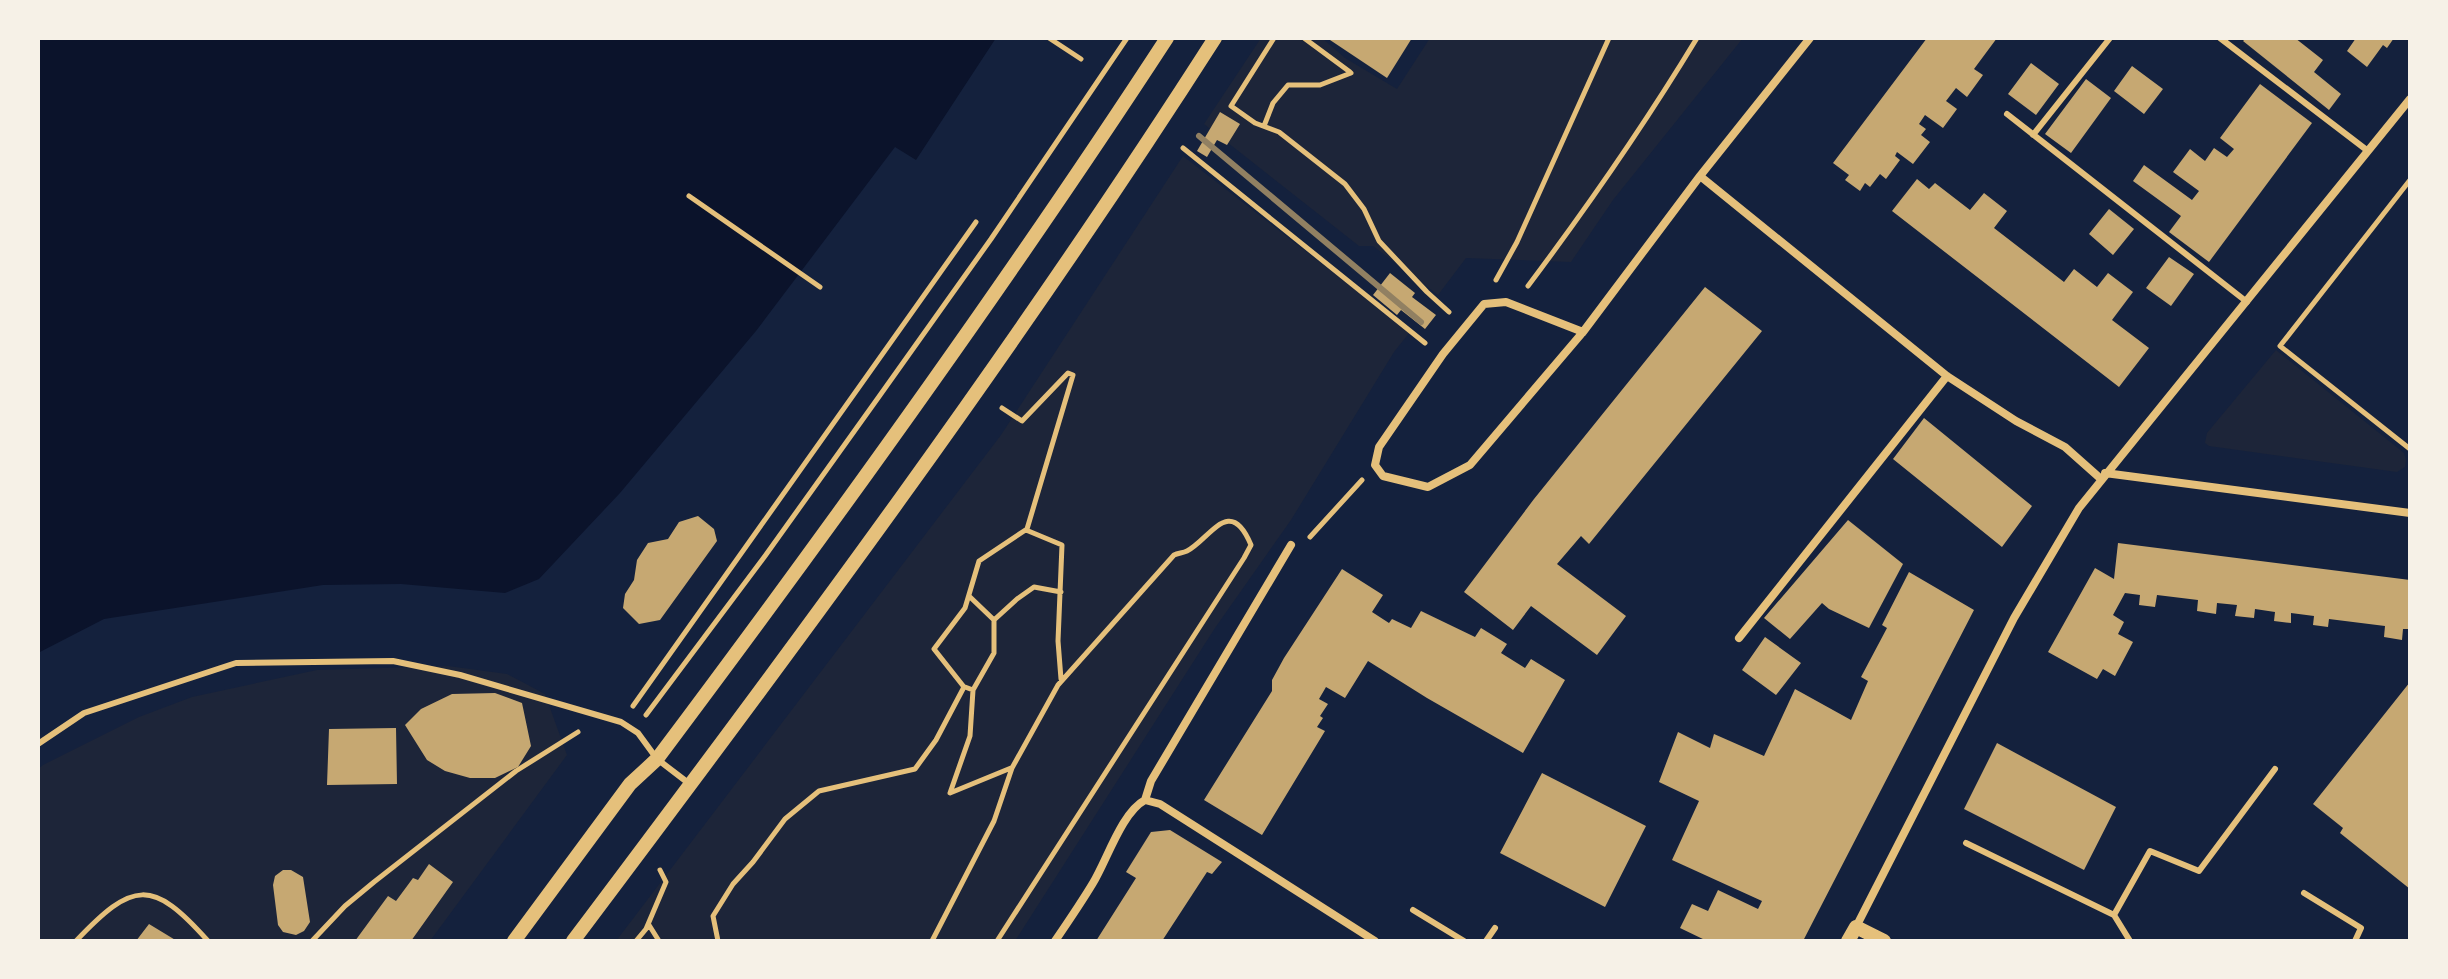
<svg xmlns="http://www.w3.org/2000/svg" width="2448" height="979" font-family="Commissioner,sans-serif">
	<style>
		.green { fill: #1d2539 }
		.water { fill: #0b132b }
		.building { fill: #c6a872 }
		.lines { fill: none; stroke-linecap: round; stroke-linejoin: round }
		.path { stroke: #e5c07b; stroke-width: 5 }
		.service { stroke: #e5c07b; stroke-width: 6 }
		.minor { stroke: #e5c07b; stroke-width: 8 }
		.tertiary { stroke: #e5c07b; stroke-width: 14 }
		.rail { stroke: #918062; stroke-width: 6 }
	</style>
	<rect width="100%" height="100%" fill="#14213d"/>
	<path class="green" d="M1261 38H1322L1345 58 1397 89 1430 38H1743L1613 200 1571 262 1466 258 1438 295 1373 246H1359L1204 124Z
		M1183 156 1410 332 1394 352 1291 520 1215 628 1015 941H616L1001 435Z
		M2276 350 2404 453 2406 460 2405 467 2397 472 2209 446 2205 443 2207 433Z
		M448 666 507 674 545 694 567 755 430 941H38V769L43 765 139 717 192 697 317 670Z"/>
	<path class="water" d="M38 38H996L916 160 895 147 756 331 620 493 539 579 505 593 401 584 323 585 104 619 38 653Z"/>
	<path class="building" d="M1327 38H1412L1387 78Z
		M1927 38H1997L1974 69 1983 75 1967 97 1956 88 1946 101 1957 109 1943 128 1925 115 1919 124 1926 129 1921 135 1930 142 1913 164 1897 152 1895 156 1900 160 1886 179 1880 174 1870 187 1865 183 1860 191 1845 180 1849 175 1833 163Z
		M2246 38H2295L2323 60 2314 72 2341 94 2329 110 2243 41Z
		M2356 38H2394L2387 48 2383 45 2367 67 2347 51Z
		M2031 63 2059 84 2036 115 2008 94Z
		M2132 66 2163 89 2144 114 2114 91Z
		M2086 79 2111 98 2071 153 2045 134Z
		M2260 84 2312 123 2209 262 2169 232 2181 216 2133 181 2144 165 2192 200 2199 191 2173 172 2190 149 2205 161 2214 148 2227 157 2234 149 2220 138Z
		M1220 112 1240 124 1227 145 1217 140 1207 157 1197 151Z
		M1917 179 1929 189 1935 183 1970 210 1984 193 2007 211 1994 228 2064 282 2074 269 2097 287 2108 273 2133 292 2112 320 2149 348 2119 387 1892 211Z
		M2109 209 2134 229 2113 255 2089 234Z
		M2169 257 2194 274 2171 306 2146 288Z
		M1390 273 1415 293 1412 297 1436 315 1425 329 1401 310 1397 315 1373 295Z
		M1705 287 1762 331 1589 544 1581 536 1557 564 1626 616 1597 655 1531 606 1513 630 1464 592 1534 499Z
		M1924 418 2032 506 2002 547 1893 459Z
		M698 516 714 529 717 541 660 620 639 624 623 608 625 594 634 580 637 560 648 543 668 539 679 522Z
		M1848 520 1903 564 1869 628 1829 609 1822 603 1790 639 1764 618Z
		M2118 543 2410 580V629H2403L2402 640 2384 637 2385 626 2329 619 2328 627 2313 625 2314 616 2291 613V623L2274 621 2275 612 2255 609 2254 618 2235 616 2237 605 2217 603 2216 614 2197 611 2198 600 2157 595 2155 607 2139 605 2140 595 2125 593 2113 615 2124 622 2118 634 2133 642 2115 676 2103 669 2097 679 2048 652 2095 568 2114 579Z
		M1342 569 1383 595 1372 612 1389 623 1392 619 1411 628 1421 611 1475 637 1481 628 1507 644 1501 653 1525 668 1531 659 1565 680 1523 753 1427 698 1368 661 1345 698 1326 687 1319 699 1328 704 1320 716 1323 718 1317 727 1325 731 1262 835 1204 800 1272 691V680L1284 658Z
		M1909 572 1974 610 1803 941H1707L1680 928 1692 904 1708 911 1718 890 1758 909 1762 901 1672 860 1699 801 1659 782 1678 732 1710 748 1714 734 1764 756 1795 689 1851 720 1868 681 1861 677 1887 628 1882 625Z
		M1765 637 1801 663 1776 695 1742 670Z
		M2410 682V889L2340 833 2343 828 2313 804Z
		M495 693 522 703 531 746 518 767 495 778H470L445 771 427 760 405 725 421 709 452 694Z
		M396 728 397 784 327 785 329 729Z
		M1997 743 2116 807 2084 870 1964 809Z
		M1542 773 1646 826 1605 907 1500 853Z
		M1170 830 1222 862 1212 874 1207 872 1162 941H1096L1136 878 1126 872 1151 832Z
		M429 864 453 882 411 941H355L388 896 396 901 413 878 418 880Z
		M283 870H291L303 877 310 922 304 931 296 935 283 932 278 925 273 885 275 876Z
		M149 924 177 941H136Z"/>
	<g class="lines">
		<path class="path" d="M1049 38 1081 59
			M1274 38 1231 106 1255 123 1279 132 1345 184 1364 209 1379 241 1427 292 1449 312
			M1304 38 1350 72
			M1264 126 1273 103 1288 85H1320L1351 73
			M1183 148 1425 343
			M2410 180 2280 346 2410 449
			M689 196 820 287
			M1496 280 1517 242 1609 38
			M1528 286C1588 206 1645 124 1697 38
			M1026 530 1062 545 1058 641 1061 679
			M1310 537 1362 480
			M969 596 994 620V653L973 690
			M994 620 1017 599 1034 587 1061 592
			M965 687 973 690 970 736 950 793 1011 768
			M633 706 976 222
			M646 715 765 556 878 398 991 239 1127 38
			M649 925 659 941
			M76 941C133 881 152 878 208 941
			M312 941 345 906 374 882 516 771 578 732
			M636 941 646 929 666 882 660 870
			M718 941 713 916 733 884 753 862 785 819 819 791 915 769 936 740 964 687 934 649 965 608 979 561 1027 529 1073 375 1068 373 1022 421 1002 408
			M932 941 994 821 1012 768 1058 685 1174 555C1178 553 1183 553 1187 551 1210 539 1230 494 1251 545L1244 558 997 941"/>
		<path class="service" d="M2220 38 2368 151
			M2007 114 2247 302
			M2033 135 2110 38
			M38 744 84 713 236 663 393 661 460 675 621 722 638 733 657 759 691 785
			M1966 843 2114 915 2130 941
			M2304 893 2361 928 2355 941
			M1413 910 1464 941
			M2114 915 2150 851 2199 871 2275 769
			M1486 941 1495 928"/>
		<path class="minor" d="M1700 176 1947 376 2016 421 2065 447 2101 479
			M1583 332 1506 302 1484 304 1443 354 1379 447 1375 465 1383 476 1428 487 1470 465 1583 332 1700 176 1810 38
			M2105 473 2410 513
			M1739 638 1947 376
			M1145 800 1160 804 1375 941
			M1856 927 2014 618 2079 508 2410 99
			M1055 941C1068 922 1081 903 1093 883 1107 860 1122 812 1145 800L1151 781 1291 545"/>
		<path class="tertiary" d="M514 941 630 784 657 759C834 523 1006 285 1167 38
			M573 941C795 646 1016 349 1215 38
			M1848 941 1856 927 1884 941"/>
		<path class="rail" d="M1199 136 1421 322"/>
	</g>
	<rect width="2448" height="979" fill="none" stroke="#f6f1e7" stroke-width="80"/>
</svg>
